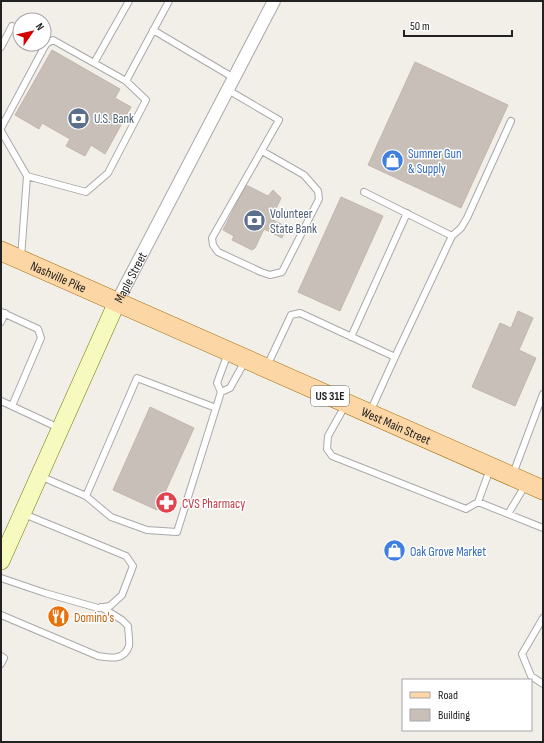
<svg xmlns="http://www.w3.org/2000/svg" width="544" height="743" font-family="'Sofia Sans Condensed',sans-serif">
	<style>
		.building { fill: #c7bfb8; stroke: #c4b6ab }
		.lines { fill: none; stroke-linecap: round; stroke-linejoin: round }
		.lane-casing { stroke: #a9a9a9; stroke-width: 8 }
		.street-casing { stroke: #a9a9a9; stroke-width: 14 }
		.secondary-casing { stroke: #707d05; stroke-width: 18 }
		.primary-casing { stroke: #a06b00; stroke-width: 20 }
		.lane { stroke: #fff; stroke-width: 6 }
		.street { stroke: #fff; stroke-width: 12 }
		.secondary { stroke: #f7fabf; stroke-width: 17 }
		.primary { stroke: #fcd6a4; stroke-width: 19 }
		.labels { text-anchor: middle; stroke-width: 3; stroke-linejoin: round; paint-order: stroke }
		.shield { fill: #fff; stroke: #646464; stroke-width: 1 }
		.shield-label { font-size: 12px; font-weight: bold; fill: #222 }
		.service-label { font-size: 13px; fill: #4e5e75; stroke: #fff; text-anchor: start }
		.shop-label { font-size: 13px; fill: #366cbe; stroke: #fff; text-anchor: start }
		.street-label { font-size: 13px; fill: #222; stroke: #fff }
		.health-label { font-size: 13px; fill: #be3a42; stroke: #fff; text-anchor: start }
		.food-label { font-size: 13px; fill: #c56008; stroke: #fff; text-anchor: start }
	</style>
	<rect width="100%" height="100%" fill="#f2efe9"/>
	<path class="building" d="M52 50 120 89 115 98 131 107 105 154 91 145 85 156 66 146 70 139 42 123 39 129 15 115Z
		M415 62 508 105 461 208 368 165Z
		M246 185 268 196 273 190 281 198 271 219 287 227 282 238 264 229 255 248 252 250 232 240 234 236 223 230Z
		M341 197 383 216 340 311 298 292Z
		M518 311 533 318 519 350 536 358 515 406 472 387 500 323 511 328Z
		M150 407 194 428 157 510 113 490Z"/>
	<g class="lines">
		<defs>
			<path id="lane" d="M129 1 94 63 126 81 169 1
				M153 30 234 78
				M1 47 12 26 20 30
				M228 90 279 120 212 238 213 245 218 252 261 272 270 275 282 272 319 199 318 191 304 175 262 151
				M1 128 46 44 53 40 94 63
				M1 131 27 176 21 258
				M27 176 86 192 108 173 146 100 126 81
				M364 192 452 236 395 357
				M452 236 461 228 467 218 511 121
				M1 312 38 329 41 338 12 406
				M1 322 5 313
				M351 337 407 213
				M267 366 291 315 300 313 395 357 370 412
				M221 392 230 388 245 361
				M1 401 59 428
				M346 404 328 436 327 449 332 456 466 509 478 502 490 469
				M513 474 543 394
				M40 476 86 496 111 517 147 530 177 532 216 408
				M86 496 137 378 216 408 221 392 217 383 228 353
				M478 502 543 528
				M508 514 526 484
				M1 578 45 593 98 608 110 606 122 595 133 566 126 556 24 514
				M1 615 98 656C110 658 124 661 129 646 130 641 128 632 128 626L122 620 101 607
				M543 618 522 654 531 676 543 684
				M1 656 4 658 1 664"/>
			<g id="street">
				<path id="s1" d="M117 302 274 1"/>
			</g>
			<path id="secondary" d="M1 561 117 302"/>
			<g id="primary">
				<path id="s2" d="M1 251 543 490"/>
			</g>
		</defs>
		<use href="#lane" class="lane-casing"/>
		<use href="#street" class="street-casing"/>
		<use href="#secondary" class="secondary-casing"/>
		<use href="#primary" class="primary-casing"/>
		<use href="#lane" class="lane"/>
		<use href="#street" class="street"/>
		<use href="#secondary" class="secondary"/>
		<use href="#primary" class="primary"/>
	</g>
	<defs>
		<symbol id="bank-disc" viewBox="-11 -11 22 22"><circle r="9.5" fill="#5c6f8a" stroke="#fff"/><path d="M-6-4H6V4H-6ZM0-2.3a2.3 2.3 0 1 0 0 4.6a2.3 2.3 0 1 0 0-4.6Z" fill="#fff"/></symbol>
		<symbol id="shop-disc" viewBox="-11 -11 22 22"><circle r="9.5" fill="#3f7fe0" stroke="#fff"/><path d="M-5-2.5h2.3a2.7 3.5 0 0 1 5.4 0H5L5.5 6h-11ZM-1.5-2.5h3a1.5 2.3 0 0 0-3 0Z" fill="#fff"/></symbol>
		<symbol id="pharmacy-disc" viewBox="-11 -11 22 22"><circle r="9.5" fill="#e0444e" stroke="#fff"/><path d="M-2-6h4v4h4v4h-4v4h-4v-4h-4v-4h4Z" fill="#fff"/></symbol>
		<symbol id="restaurant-disc" viewBox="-11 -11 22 22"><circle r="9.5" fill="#e8710a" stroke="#fff"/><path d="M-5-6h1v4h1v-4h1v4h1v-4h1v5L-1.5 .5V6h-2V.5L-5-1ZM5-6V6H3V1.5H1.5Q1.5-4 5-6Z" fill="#fff"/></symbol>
	</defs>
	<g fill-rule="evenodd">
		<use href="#bank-disc" x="66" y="106" width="25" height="25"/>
		<use href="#shop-disc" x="380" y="148" width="25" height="25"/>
		<use href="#bank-disc" x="242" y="208" width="25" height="25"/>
		<use href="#pharmacy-disc" x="154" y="490" width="25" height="25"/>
		<use href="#shop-disc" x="382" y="538" width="25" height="25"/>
		<use href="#restaurant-disc" x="46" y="604" width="25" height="25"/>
	</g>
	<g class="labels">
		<rect class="shield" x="311" y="386" width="38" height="20" rx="3"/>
		<g class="shield-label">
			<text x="330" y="400">US 31E</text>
		</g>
		<g class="service-label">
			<text x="94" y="123">U.S. Bank</text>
			<text x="270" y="218">Volunteer<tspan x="270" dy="15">State Bank</tspan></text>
		</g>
		<g class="shop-label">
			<text x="408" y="158">Sumner Gun<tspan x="408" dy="15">&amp; Supply</tspan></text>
			<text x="410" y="556">Oak Grove Market</text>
		</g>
		<g class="street-label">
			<text dy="5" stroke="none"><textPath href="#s2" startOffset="63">Nashville Pike</textPath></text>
			<text dy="5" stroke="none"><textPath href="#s1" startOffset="28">Maple Street</textPath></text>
			<text dy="5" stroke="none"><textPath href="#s2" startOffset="432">West Main Street</textPath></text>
		</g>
		<g class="health-label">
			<text x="182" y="508">CVS Pharmacy</text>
		</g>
		<g class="food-label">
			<text x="74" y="622">Domino's</text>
		</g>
	</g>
	<rect width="544" height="743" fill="none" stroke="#222222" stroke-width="4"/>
	<rect x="402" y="679" width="130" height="52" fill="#ffffff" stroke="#a7a7a7"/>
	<rect x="410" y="692" width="20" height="6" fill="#fcd6a4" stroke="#a7a7a7"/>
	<text x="438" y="699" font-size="12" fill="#222222">Road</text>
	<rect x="410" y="709" width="20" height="12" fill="#c7bfb8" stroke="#a7a7a7"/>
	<text x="438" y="719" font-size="12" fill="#222222">Building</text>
	<g transform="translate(32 32) rotate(56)"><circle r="19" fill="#ffffff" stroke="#a7a7a7"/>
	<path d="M0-3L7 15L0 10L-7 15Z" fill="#d40000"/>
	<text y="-6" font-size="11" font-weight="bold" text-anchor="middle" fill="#222222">N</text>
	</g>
	<path d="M404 30v6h108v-6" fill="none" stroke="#222222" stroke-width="2"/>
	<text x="410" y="30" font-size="12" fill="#222222" stroke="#ffffff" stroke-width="3" paint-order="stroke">50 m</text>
</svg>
